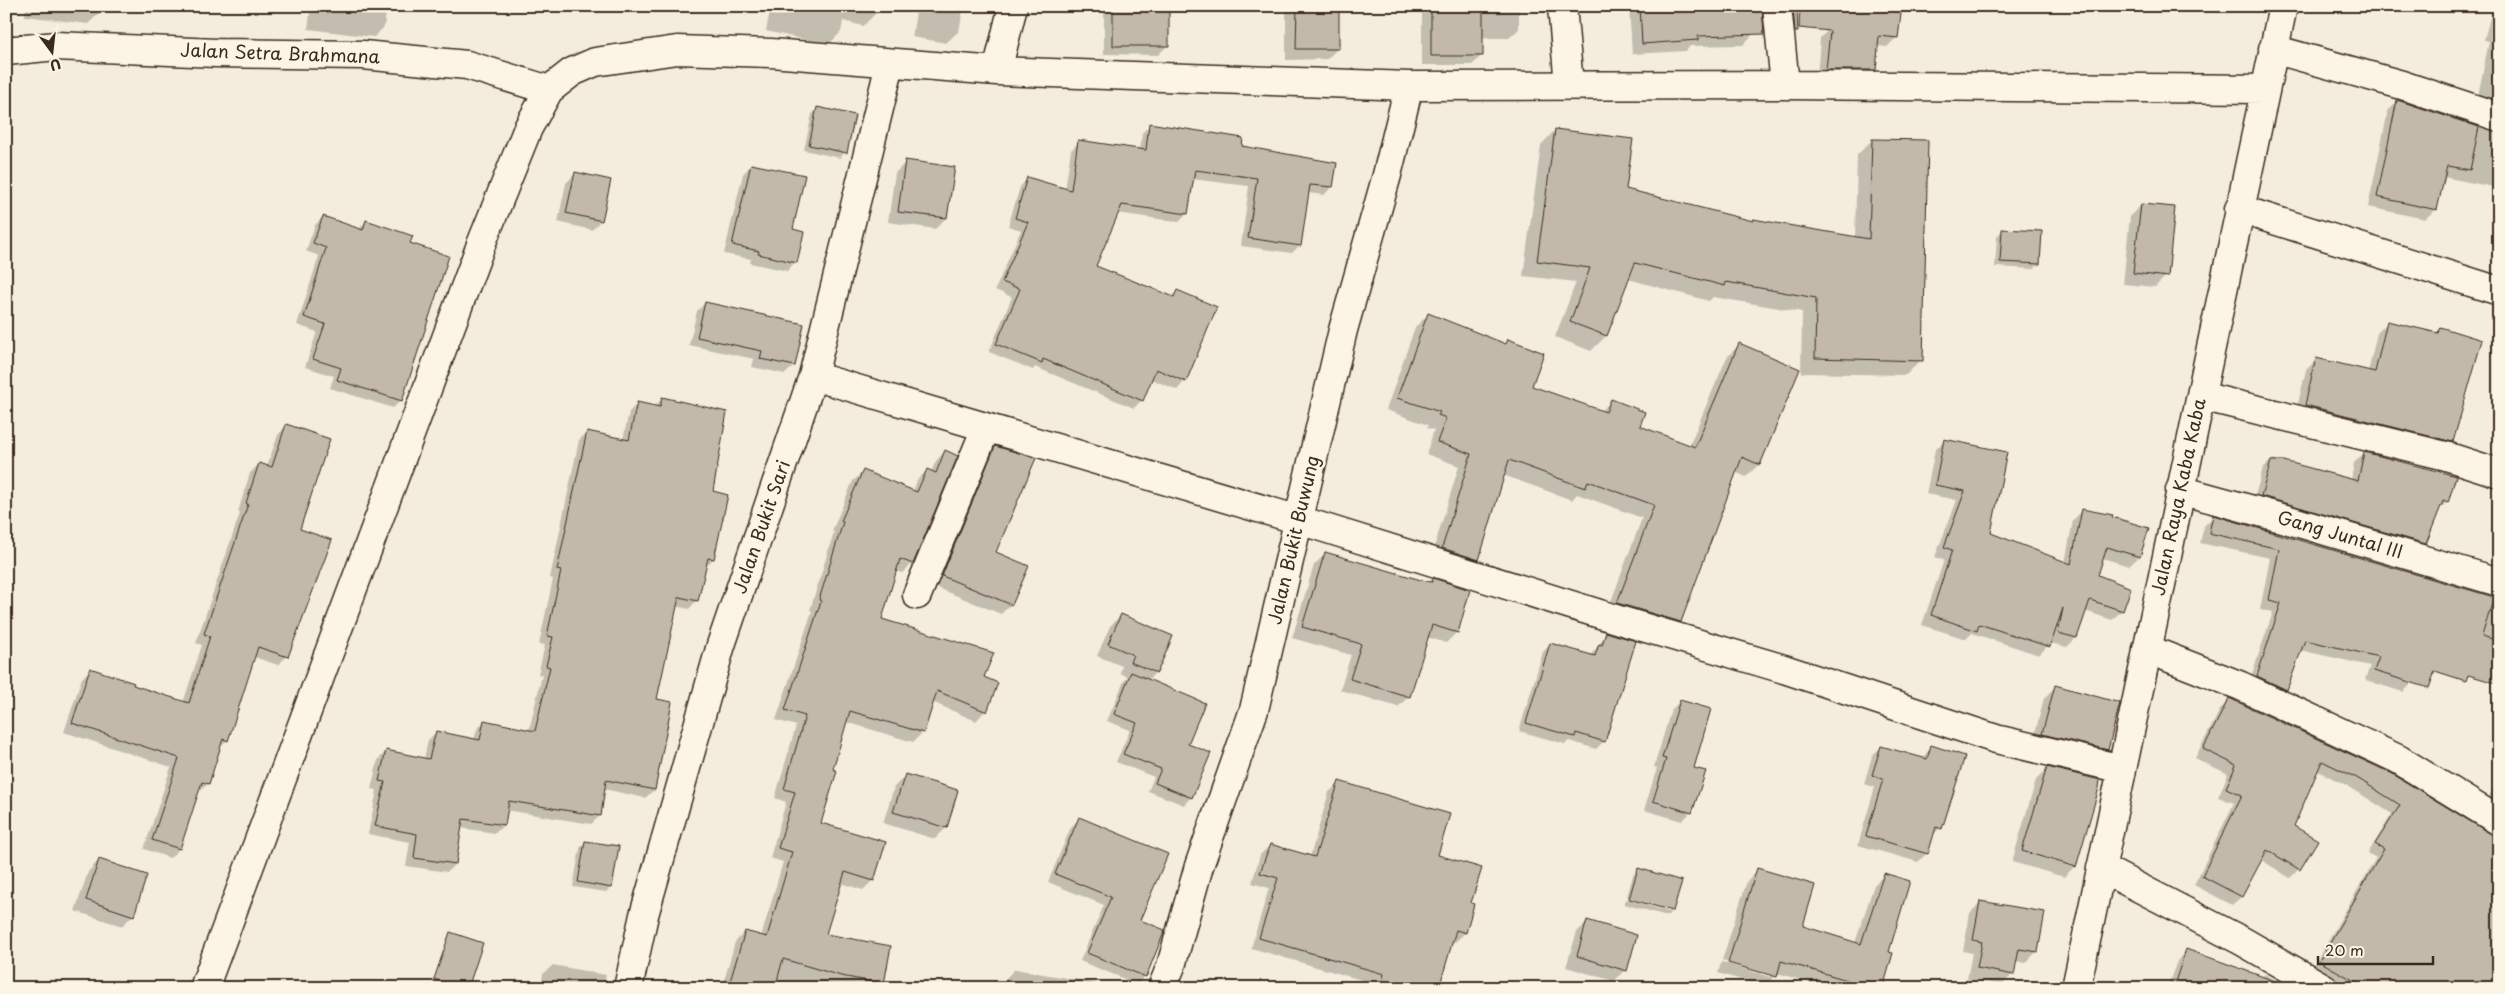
<svg xmlns="http://www.w3.org/2000/svg" width="2505" height="994" font-family="'Playpen Sans',sans-serif">
	<style>
		.shadow { fill: #0003; fill-rule: evenodd }
		.building { fill: #c3b9aa; stroke: #3b2a1e }
		.lines { fill: none; stroke-linecap: round; stroke-linejoin: round }
		.minor-casing { stroke: #3b2a1e; stroke-width: 31 }
		.minor { stroke: #fcf5e5; stroke-width: 28 }
		.labels { text-anchor: middle; stroke-width: 5; stroke-linejoin: round; paint-order: stroke }
		.street-label { font-size: 18px; fill: #3b2a1e; stroke: #fcf5e5 }
	</style>
	<rect width="100%" height="100%" fill="#f4eddd"/>
	<filter id="ink" filterUnits="userSpaceOnUse"><feTurbulence type="fractalNoise" baseFrequency=".02" numOctaves="2"/><feDisplacementMap in="SourceGraphic" scale="10" xChannelSelector="R" yChannelSelector="G"/><feConvolveMatrix kernelMatrix="1 2 1 2 8 2 1 2 1" color-interpolation-filters="sRGB"/></filter>
	<g filter="url(#ink)">
		<path class="shadow" d="M26 6H100L99 13 88 24 25 16Z
			M311 6H387L384 27 374 37 308 29Z
			M771 6H877L876 13 863 26 843 21 841 32 828 45 766 31Z
			M917 6H964L959 31 946 43 912 37Z
			M1104 6H1168V45L1158 55 1104 54Z
			M1286 6H1338V48L1327 59 1286 60Z
			M1422 6H1519V29L1509 38H1482V55L1472 65H1422Z
			M1629 6H1753L1754 33 1743 45 1690 46 1686 51 1632 54Z
			M2493 6H2499V116L2476 106 2489 41 2484 40Z
			M1830 28 1897 37 1887 47 1877 46 1875 70 1865 80 1817 79 1820 38Z
			M2398 101 2499 133V188L2443 177 2436 209 2425 219 2368 207 2388 111Z
			M818 108 845 152 840 158 804 150 812 114Z
			M1150 125 1240 147 1332 187 1324 195 1308 193 1300 245 1292 253 1241 246 1249 186 1192 179 1187 214 1179 222 1117 213 1094 267 1172 298 1177 292 1215 308 1185 381 1177 390 1151 379 1142 400 1134 408 1035 367 1033 370 989 352 1012 297 995 290 1021 230 1008 226 1020 187 1028 178 1065 190 1071 150 1079 142 1140 151 1142 133Z
			M1555 130 1625 190 1751 222 1753 220 1855 238 1857 155 1872 140 1921 360 1906 375 1801 373 1802 312 1713 297 1709 301 1628 279 1606 336 1591 351 1555 337 1576 282 1523 276 1541 145Z
			M906 162 946 218 935 229 888 222 895 173Z
			M751 165 792 230 795 262 787 271 750 263 751 259 724 254 743 174Z
			M575 174 601 220 592 230 558 222 566 183Z
			M2141 205 2166 276 2155 287 2123 284 2130 216Z
			M323 217 358 230 366 221 409 244 401 400 393 408 330 388 334 376 305 367 317 332 297 325 319 256 306 251 315 225Z
			M2002 231 2039 263 2034 269 1995 267 1997 236Z
			M705 303 803 324 794 366 785 374 752 367 754 359 689 345 697 311Z
			M1428 315 1505 344 1508 341 1531 387 1600 412 1611 401 1638 427 1689 446 1727 357 1739 345 1759 464 1746 477 1735 472 1680 621 1668 634 1606 615 1642 518 1577 494 1572 500 1503 475 1478 559 1465 572 1430 561 1459 466 1426 454 1434 430 1427 428 1428 425 1386 410 1415 327Z
			M2387 323 2436 333 2440 329 2452 441 2442 452 2295 416 2306 370 2317 359 2368 372 2377 333Z
			M662 399 711 492 713 559 705 567 697 600 689 609 675 606 656 700 670 703 654 790 645 798 604 789 600 816 591 824 506 810 504 825 495 833 461 828 455 864 447 872 406 866 410 842 368 834 377 790 371 789 378 760 386 751 424 759 428 740 436 732 474 740 477 729 485 721 529 731 542 675 538 674 545 645 539 644 553 579 550 578 579 440 587 432 623 440 629 412 637 404 654 407Z
			M286 426 298 530 287 656 278 665 254 657 227 740 219 748 208 784 198 792 179 849 170 858 144 849 171 767 64 732 82 678 91 669 131 686 183 703 202 645 196 643 240 513 238 512 250 473 259 464 267 466 278 435Z
			M1945 440 1989 534 2065 563 2073 520 2083 510 2139 557 2129 566 2102 558 2096 576 2122 610 2112 620 2085 611 2076 638 2067 647 2050 643 2039 655 1972 633 1966 639 1922 625 1944 560 1935 557 1957 500 1926 494 1935 450Z
			M996 448 994 553 1011 604 1001 614 933 586 986 457Z
			M945 451 956 456 912 564 902 573 896 571 881 620 982 678 997 684 985 711 976 721 932 702 923 732 913 742 846 722 831 770 819 824 873 880 863 890 840 883 824 935 883 983 879 988H722L735 942 745 932 761 937 783 862 770 858 786 802 775 798 796 726 776 720 812 611 810 610 834 532 832 531 853 481 863 472 913 492 917 480 927 471 931 472 936 461Z
			M2364 453 2447 502 2438 511 2425 544 2415 553 2252 506 2263 468 2273 459 2351 480 2354 463Z
			M2213 517 2499 598V674L2421 654 2412 683 2403 692 2365 680 2370 666 2300 650 2286 690 2277 699 2248 686 2273 612 2260 610 2270 558 2200 543 2204 526Z
			M2499 550V580L2491 576Z
			M1325 554 1430 583 1433 580 1457 632 1446 643 1427 637 1409 696 1398 707 1340 690 1351 655 1292 638 1314 565Z
			M1121 615 1156 672 1148 680 1187 745 1191 797 1184 805 1148 791 1154 777 1116 762 1130 730 1107 721 1124 681 1128 677 1120 673 1122 666 1097 656 1110 626Z
			M1607 634 1604 741 1596 749 1569 741 1565 744 1519 731 1543 652 1551 644 1590 656Z
			M2055 687 2107 749 2096 760 2032 745 2044 698Z
			M2229 700 2390 774 2499 988H2343L2311 970 2376 858 2368 853 2392 814 2348 786 2316 770 2293 826 2316 841 2299 869 2290 878 2260 859 2241 897 2232 905 2194 885 2234 803 2218 797 2228 774 2195 758 2221 708Z
			M1680 701 1692 768 1691 812 1682 821 1644 810 1657 768 1654 767 1671 710Z
			M1881 747 1922 758 1932 747 1940 828 1931 837 1927 853 1918 862 1858 845 1875 787 1864 784 1872 756Z
			M2047 769 2075 866 2064 877 2012 862 2036 780Z
			M905 776 946 828 935 839 883 823 894 787Z
			M2499 776V816L2484 807Z
			M1339 783 1436 856 1470 904 1473 905 1465 933 1455 942 1451 941 1437 988H1374L1375 984 1251 948 1269 888 1252 883 1260 855 1270 845 1310 857 1329 792Z
			M1079 819 1139 920 1145 976 1137 984 1080 961 1104 905 1048 882 1071 827Z
			M585 842 611 887 606 892 573 887 580 848Z
			M99 860 133 915 122 926 75 911 88 872Z
			M1639 869 1680 882 1672 911 1667 916 1624 904 1626 899 1670 912V909L1627 897 1633 875Z
			M1758 870 1801 927 1855 943 1874 885 1885 874 1887 953 1881 988H1828L1777 973 1765 987 1718 973 1747 881ZM1722 960 1770 974V977L1722 962Z
			M1981 902 2037 951 2026 963 2016 961 2013 974 2002 985 1967 979 1972 953 1963 951 1970 913Z
			M1588 921 1626 970 1614 981 1566 967 1577 932Z
			M2187 950 2262 977 2265 974 2290 988H2167L2177 961Z
			M553 965 606 975 603 988H541L543 974Z
			M1015 969 1095 983 1094 988H1003L1005 979Z
			M310 981 329 988H304Z"/>
		<path class="building" d="M1113 6H1169V46H1113Z
			M1297 6H1339V49H1296Z
			M1640 6H1762L1764 34 1698 36V40L1642 44Z
			M1793 6H1797L1798 32H1795Z
			M1800 6H1902L1898 38 1879 36 1876 70H1826L1830 31 1799 28Z
			M1483 7V56H1431V8Z
			M2397 100 2479 127 2470 170 2447 166 2437 210 2377 197Z
			M817 107 855 115 847 153 809 145Z
			M1149 123 1243 138 1242 146 1337 163 1333 187 1310 185 1301 246 1248 238 1257 178 1195 170 1188 214 1122 205 1096 266 1174 297 1177 290 1217 307 1186 382 1156 369 1143 401 1043 359 1042 363 996 344 1020 289 1002 282 1028 222 1015 218 1027 177 1071 190 1078 140 1146 150Z
			M1555 129 1633 139 1626 189 1753 221V219L1869 239 1872 139 1928 140 1923 361 1815 358 1816 298 1726 282 1725 286 1635 263 1607 336 1570 322 1590 268 1537 261Z
			M905 160 955 167 947 218 898 212Z
			M751 164 805 175 793 229 804 232 797 263 758 254 759 251 732 245Z
			M575 172 611 180 602 221 566 213Z
			M2141 204 2175 207 2168 277 2133 273Z
			M323 216 363 230 366 220 413 236 410 243 449 256 402 401 337 380 341 368 313 359 325 324 304 317 326 248 313 243Z
			M2002 229 2042 231 2040 264 2000 262Z
			M705 302 804 324 795 366 760 359 762 351 697 337Z
			M1428 313 1506 344 1508 339 1544 353 1532 386 1606 412 1611 399 1645 412 1640 426 1695 447 1739 343 1800 369 1760 465 1742 457 1681 622 1617 603 1654 505 1588 481 1585 488 1509 460 1479 560 1442 548 1471 454 1437 442 1446 418 1438 415 1440 412 1397 398Z
			M2387 321 2438 333 2440 327 2482 340 2453 442 2305 405 2316 358 2375 372Z
			M662 397 727 412 713 491 728 495 714 559 708 558 698 601 679 597 657 699 672 702 655 790 606 780 601 816 509 801 505 825 463 819 456 864 414 858 417 834 375 826 385 782 379 781 386 750 429 759 436 731 480 740 484 720 535 731 550 667 546 666 553 637 547 636 561 571 557 570 587 431 629 440 637 402 660 407Z
			M286 424 330 439 300 529 332 540 288 657 258 647 228 741 223 739 209 784 202 782 180 849 152 840 179 758 72 723 90 668 134 683 133 685 189 703 210 636 204 634 248 504 246 503 259 463 272 467Z
			M1944 439 2007 452 1991 533 2071 564 2082 509 2113 515 2112 517 2149 528 2140 557 2107 547 2098 575 2131 588 2123 611 2090 600 2077 638 2058 633 2063 608 2050 647 1979 624 1977 631 1931 615 1952 550 1944 547 1965 491 1935 485Z
			M995 446 1036 458 996 552 1029 566 1012 605 942 576Z
			M945 450 958 456 913 564 900 559 882 619 994 653 984 677 998 683 987 712 937 691 924 733 850 711 833 769 837 771 821 823 886 842 874 881 845 872 826 934 891 946 884 984 841 976 783 959 775 988H728L745 931 767 937 792 852 778 848 795 792 784 789 805 716 785 710 821 601 819 600 843 522 841 521 863 470 917 492 927 469 936 473Z
			M2364 452 2456 476 2448 503 2443 501 2426 544 2261 496 2271 461H2284L2358 481Z
			M2213 515 2494 597 2482 636 2499 641V684L2468 675 2466 681 2435 671 2429 688 2374 671 2379 657 2305 640 2287 690 2257 676 2281 603 2269 600 2279 549 2209 533Z
			M1325 552 1421 580 1432 582 1433 578 1470 590 1458 633 1432 625 1410 697 1350 679 1361 644 1302 627Z
			M1121 614 1173 636 1157 673 1130 662 1133 655 1108 644Z
			M1606 632 1636 641 1605 742 1576 733 1575 737 1526 723 1550 643 1595 656 1599 644 1602 645Z
			M1131 672 1205 703 1188 744 1211 753 1192 798 1155 783 1161 769 1123 754 1137 723 1114 714Z
			M2055 685 2120 703 2108 750 2042 734Z
			M2229 698 2391 773 2491 834 2499 837V988H2367L2319 961 2384 849 2375 844 2400 805 2357 778 2322 761 2294 826 2318 840 2300 870 2267 850 2242 897 2202 876 2242 795 2226 788 2236 765 2203 749Z
			M1680 700 1711 709 1694 768 1706 771 1692 813 1653 801 1666 759 1662 758Z
			M1931 745 1965 756 1942 829 1936 827 1928 854 1866 836 1883 779 1872 775 1881 746 1927 759Z
			M2047 767 2100 780 2099 788 2076 867 2022 851Z
			M905 774 958 790 947 828 893 812Z
			M1339 781 1450 814 1438 855 1482 868 1471 903 1474 904 1466 933 1456 930 1439 988H1380L1384 974 1259 938 1278 878 1260 873 1270 844 1315 857Z
			M1079 817 1168 854 1140 920 1165 930 1146 977 1087 953 1111 897 1055 874Z
			M585 841 619 846 612 888 578 882Z
			M99 859 147 875 134 916 86 900Z
			M1638 868 1682 881 1673 911 1629 899Z
			M1757 868 1815 885 1803 926 1861 944 1884 873 1910 881 1889 952 1893 953 1883 988H1875L1781 961 1777 977 1728 963Z
			M1980 901 2045 912 2038 952 2019 949 2014 975 1977 968 1982 942 1973 940Z
			M1587 920 1637 935 1627 971 1577 956Z
			M450 932 483 943 468 988H460L434 979Z
			M2186 949 2283 984 2282 988H2173Z"/>
		<g class="lines">
			<defs>
				<path id="minor" d="M1562 6 1569 85
					M1777 6 1785 85
					M2273 49 2402 85 2499 117
					M6 51 56 46 216 53 363 55 467 65 549 90
					M997 71 1013 6
					M2239 209 2499 291
					M813 376 1299 520 1619 620 1784 669 1996 739 2122 769
					M2201 396 2446 456 2499 473
					M2180 490 2289 520 2499 582
					M917 595 986 428
					M2147 649 2241 686 2398 759 2499 821
					M2101 868 2242 941 2324 988
					M204 988 482 242 528 128 549 90 572 72 595 62 677 50 771 53 997 71 1409 86 1785 85 2264 89
					M628 988 644 915 721 645 813 376 890 64
					M1162 988 1171 966 1199 866 1254 710 1343 330 1387 175 1409 86
					M2076 988 2283 6"/>
			</defs>
			<use href="#minor" class="minor-casing"/>
			<use href="#minor" class="minor"/>
		</g>
	</g>
	<g class="labels">
		<g class="street-label">
			<text transform="translate(280 54) rotate(2)" y="6">Jalan Setra Brahmana</text>
			<text transform="translate(2179 497) rotate(-78)" y="6">Jalan Raya Kaba Kaba</text>
			<text transform="translate(762 527) rotate(-71)" y="6">Jalan Bukit Sari</text>
			<text transform="translate(2340 535) rotate(16)" y="6">Gang Juntal III</text>
			<text transform="translate(1294 540) rotate(-77)" y="6">Jalan Bukit Buwung</text>
		</g>
	</g>
	<rect width="2505" height="994" fill="none" stroke="#fcf5e5" stroke-width="25"/>
	<rect x="12" y="12" width="2480" height="969" fill="none" stroke="#3b2a1e" stroke-width="2" filter="url(#ink)"/>
	<g transform="translate(52 52) rotate(165)" stroke="#fcf5e5" stroke-width="4" paint-order="stroke">
	<path d="M0-4L9 19L0 12L-9 19Z" fill="#3b2a1e"/>
	<text y="-8" font-size="14" font-weight="bold" text-anchor="middle" fill="#3b2a1e">U</text>
	</g>
	<path d="M2318 956v8h115v-8" fill="none" stroke="#3b2a1e" stroke-width="2.5"/>
	<text x="2325" y="956" font-size="15" fill="#3b2a1e" stroke="#fcf5e5" stroke-width="4" paint-order="stroke">20 m</text>
</svg>
